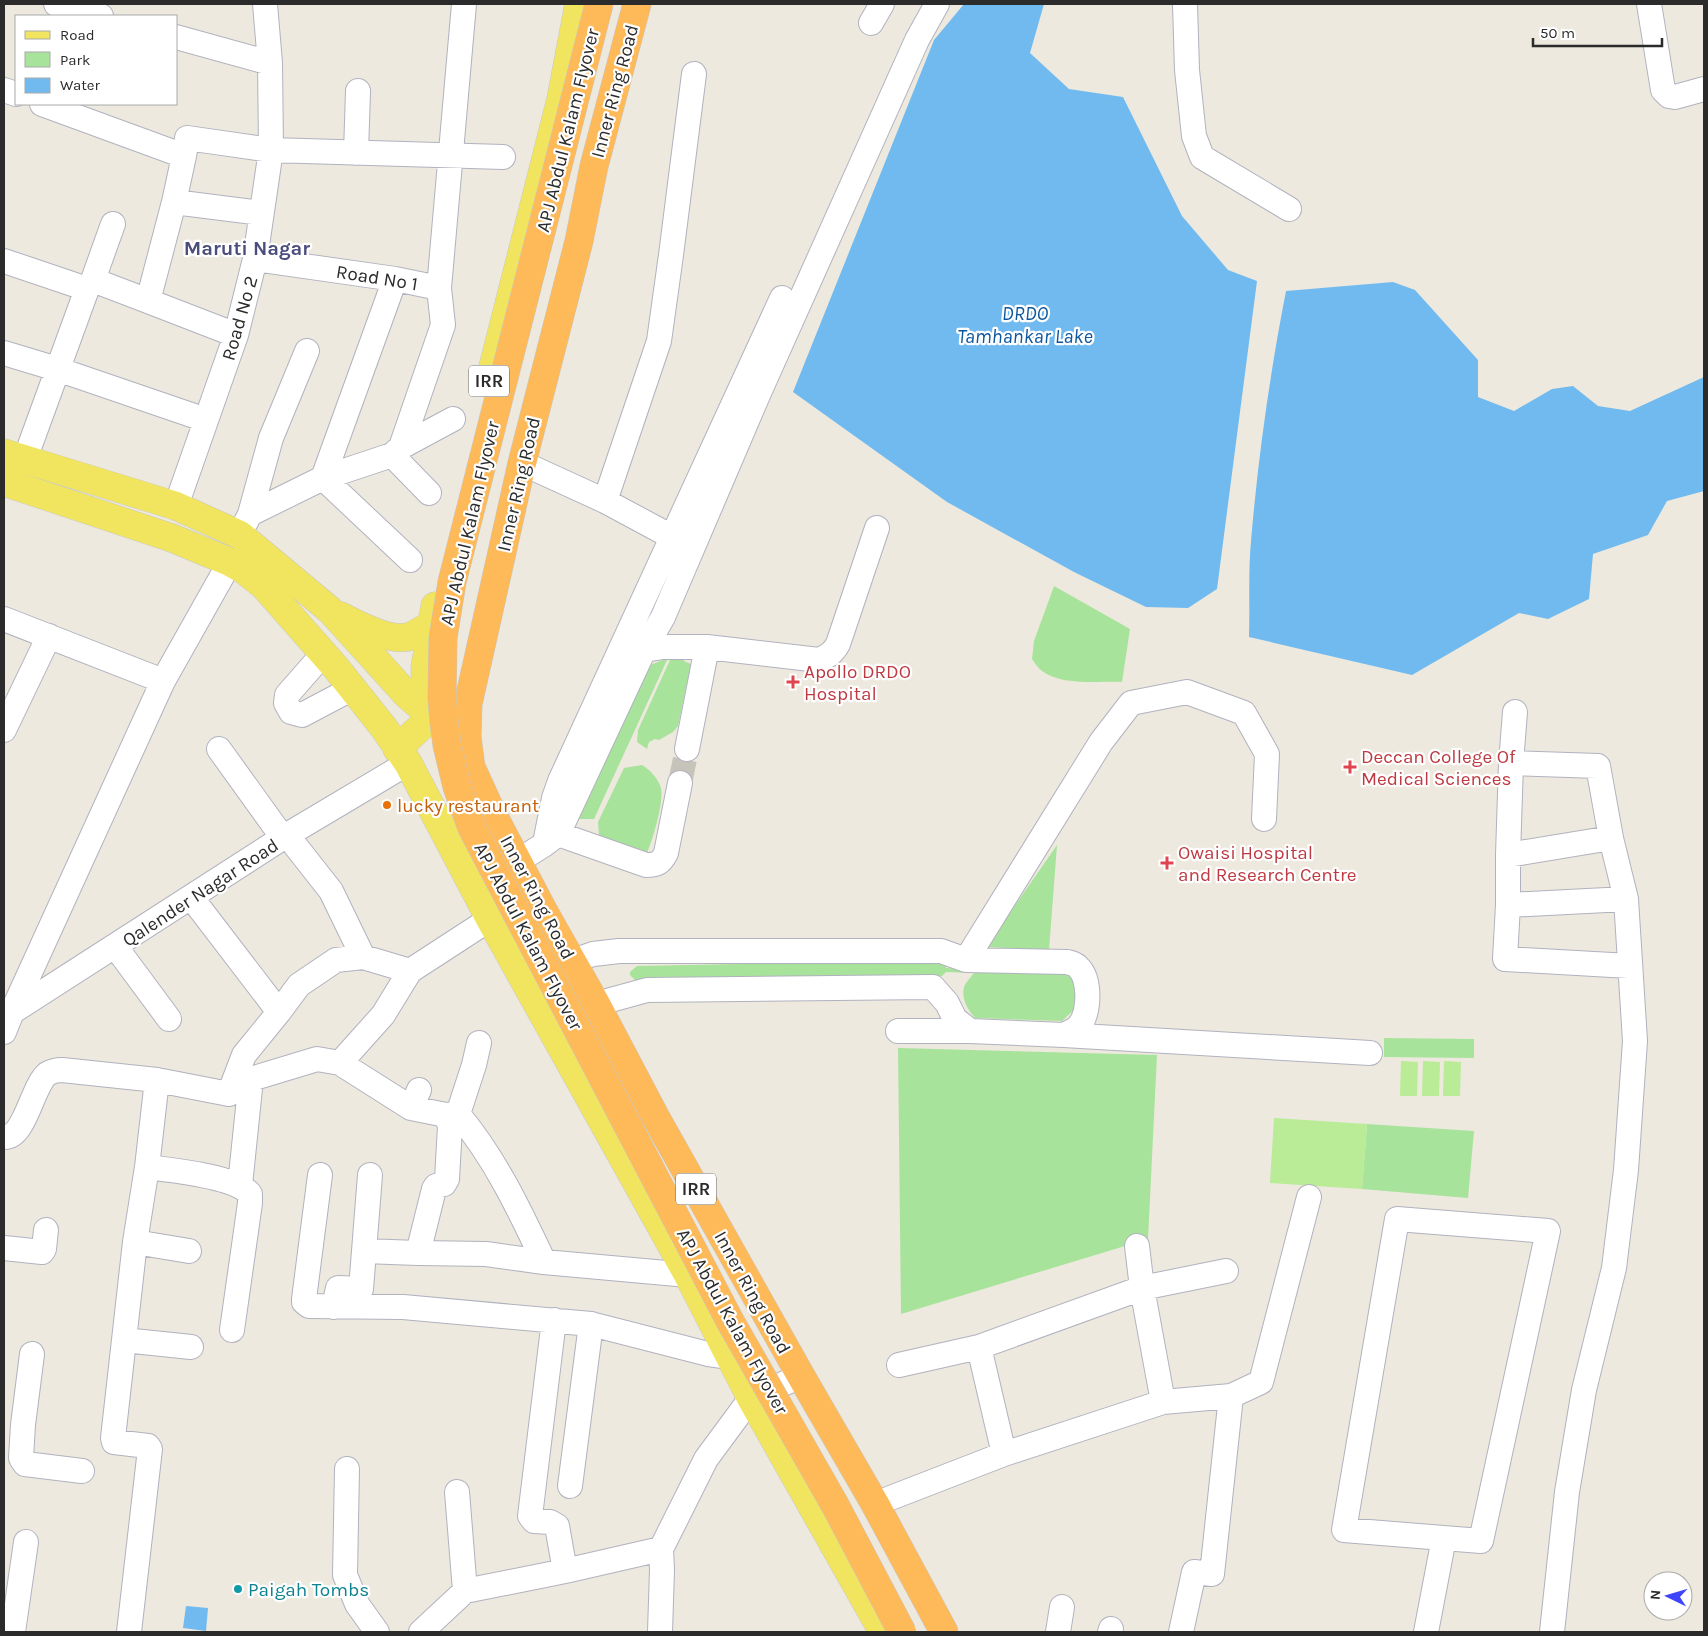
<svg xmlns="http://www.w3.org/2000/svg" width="1708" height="1636" font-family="Karla,sans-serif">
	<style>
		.green { fill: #a8e39b }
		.pitch { fill: #baeb96 }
		.water { fill: #71baef }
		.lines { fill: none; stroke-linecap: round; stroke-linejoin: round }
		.minor-tunnel { stroke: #c6c3ba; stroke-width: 24; stroke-dasharray: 24 12; stroke-linecap: butt }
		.minor-casing { stroke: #b1b2bf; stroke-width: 26 }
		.major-casing { stroke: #c8c8c8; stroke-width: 29 }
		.highway-casing { stroke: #c8c8c8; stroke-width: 29 }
		.minor { stroke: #fff; stroke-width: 24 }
		.major { stroke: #f1e55f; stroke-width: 28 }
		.highway { stroke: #feb958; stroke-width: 28 }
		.highway-bridge-casing { stroke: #c8c8c8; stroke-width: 29; stroke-linecap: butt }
		.highway-bridge { stroke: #feb958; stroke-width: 28 }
		.health-dot { fill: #e0444e; stroke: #fff; stroke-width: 2 }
		.food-dot { fill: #e8710a; stroke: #fff; stroke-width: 2 }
		.culture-dot { fill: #0f9aa8; stroke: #fff; stroke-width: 2 }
		.labels { text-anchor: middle; stroke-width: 4.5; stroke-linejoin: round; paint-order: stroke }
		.shield { fill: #fff; stroke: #6b6b6b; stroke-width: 1 }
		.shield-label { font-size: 18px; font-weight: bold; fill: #2b2b2b }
		.street-label { font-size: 19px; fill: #2b2b2b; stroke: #fff }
		.health-label { font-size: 19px; fill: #be3a42; stroke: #fff; text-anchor: start }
		.food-label { font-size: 19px; fill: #c56008; stroke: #fff; text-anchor: start }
		.culture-label { font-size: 19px; fill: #0d838f; stroke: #fff; text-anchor: start }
		.neighbourhood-label { font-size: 20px; font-weight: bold; fill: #4b4d7d; stroke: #fff }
		.water-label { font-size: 20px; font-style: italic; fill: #0e569d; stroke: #fff }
	</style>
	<rect width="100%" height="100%" fill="#ede9de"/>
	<path class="green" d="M1054 586 1130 629 1122 682C1098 681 1062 686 1042 671 1038 668 1035 663 1032 659L1034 641Z
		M684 655V661L691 664 678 726 673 732 659 740 655 739 649 742 647 749 637 742 638 730 670 660Z
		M668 658 594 819H579L650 665Z
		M642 765C650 770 658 778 661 788 664 802 653 839 647 853L599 835 598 822 624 768Z
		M1057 845 1049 950 986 947Z
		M941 960 946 964V968L1067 971 1076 983V1008L1062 1021 975 1018C968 1010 961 999 964 987 966 982 971 977 974 973L946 972 942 976 637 982 630 975V972L637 966Z
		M1384 1038 1474 1039V1058L1384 1057Z
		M898 1048 1157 1055 1148 1239 901 1314Z
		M1367 1124 1474 1131 1468 1198 1362 1189Z"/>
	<path class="pitch" d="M1401 1061 1418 1062 1417 1096H1400Z
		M1423 1061 1440 1062 1439 1096H1422Z
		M1444 1061 1461 1062 1460 1096H1443Z
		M1274 1118 1367 1124 1362 1189 1270 1183Z"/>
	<path class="water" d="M964 4H1044L1030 53 1069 89 1123 97 1182 216 1228 270 1257 281 1217 589 1188 608 1146 607 1074 572 947 502 793 392 934 40Z
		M1393 282 1415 290 1478 360V397L1514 411 1552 389 1573 386 1598 406 1630 411 1704 377V491L1667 501 1648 535 1593 554 1589 599 1548 619 1519 613 1412 675 1249 637C1250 605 1248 573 1251 541 1258 458 1270 373 1286 291Z
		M186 1606 208 1608 206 1631 183 1628Z"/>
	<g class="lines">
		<path class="minor-tunnel" d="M680 783 687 749"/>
		<defs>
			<path id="minor" d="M56 4 101 16
				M1185 4 1187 70 1194 136 1202 157 1289 209
				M1649 4 1663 90 1669 96 1675 97 1704 89
				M871 23 882 4
				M176 37 270 63
				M4 90 16 94
				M42 104 184 156 187 138 271 150 503 157
				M356 153 358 91
				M174 202 184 156
				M255 259 395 279 439 288
				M4 261 87 289
				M395 279 323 478 410 560
				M93 280 148 301
				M236 335 148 301 174 202 261 213
				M4 353 57 369 206 420
				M401 447 443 325 439 288 464 4
				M392 455 429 493
				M25 459 87 289 93 280 113 224
				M522 463 605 501 672 537
				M605 501 659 341 671 255 694 74
				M176 506 236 335 255 259 271 150 270 63 265 4
				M250 514 323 478 392 455 401 447 453 419
				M246 522 250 514 271 438 307 351
				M4 619 163 681
				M707 647 819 660C828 656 833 653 838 644L877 528
				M644 650 663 647H707L687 749
				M323 654 287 695 286 703 291 712 302 715 353 688
				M1515 712 1511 763 1508 855V905L1505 959 1629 966
				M4 730 49 636
				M219 749 283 838
				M1511 763 1598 766 1611 838
				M558 834 646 865C657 865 661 863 666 853L680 783
				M287 835 331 891 363 957
				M546 838 554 798 560 781 782 298
				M1508 855 1611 838 1626 899 1635 1041 1626 1170 1614 1268 1584 1390 1567 1492 1552 1632
				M518 861 545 844 558 834 644 650 663 617 758 395 917 40 937 4
				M191 897 279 1012
				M1508 905 1626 899
				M115 946 169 1019
				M966 960 1101 742 1131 703 1187 692 1244 713 1267 754 1264 819
				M573 961 593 954 619 951H941L966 960 1067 962C1071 963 1076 964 1078 967 1091 979 1090 1014 1078 1027 1075 1030 1069 1032 1064 1035L970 1031 955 1019 947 1003 933 987 647 990 596 1004
				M12 1012 287 835 408 763
				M898 1031H970
				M4 1032 12 1012 163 681 230 562
				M1064 1035 1370 1053
				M479 1043 474 1065 458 1114C495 1158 520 1211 544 1262
				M340 1063 411 1108 446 1115 458 1114
				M157 1080 229 1094 251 1079 317 1059 340 1063 383 1015 410 971 490 919
				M229 1094 244 1055 279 1012 299 985 336 960 363 957 410 971
				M411 1108 419 1090
				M4 1137C25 1138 32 1087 47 1074 52 1071 57 1070 62 1070L157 1080 147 1167 135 1242 113 1438 114 1442 148 1446 150 1449 129 1632
				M147 1167C170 1170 235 1176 250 1194V1203L232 1330
				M320 1175 304 1299V1302L309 1306 403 1307 591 1324 708 1354 730 1357
				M240 1185 251 1079
				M1397 1219 1548 1231 1481 1541 1344 1530Z
				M135 1242 189 1251
				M1137 1246 1142 1288 1163 1402
				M4 1248 42 1252 44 1249 46 1230
				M364 1251 418 1253 434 1189 436 1186 444 1184 447 1179 450 1126 446 1115
				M418 1253 486 1254 544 1262 688 1275
				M334 1307 338 1288 361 1289 370 1175
				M554 1320 530 1516 534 1521 550 1522 557 1526 565 1571
				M124 1340 191 1347
				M979 1347 1142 1288 1226 1271
				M32 1354 23 1425 21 1458 25 1464 82 1471
				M899 1365 979 1347 1004 1454
				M347 1469 345 1575 357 1604 377 1632
				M570 1486 591 1324
				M457 1492 465 1591
				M875 1504 1004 1454 1163 1402 1231 1396 1261 1382 1309 1197
				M13 1632 26 1542
				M421 1632 465 1591 565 1571 661 1549 706 1459 751 1398 801 1376
				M660 1632 662 1570 661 1549
				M1058 1632 1062 1607
				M1110 1632 1111 1629
				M1181 1632 1194 1572 1212 1574 1231 1396
				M1426 1632 1444 1538"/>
			<path id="major" d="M491 375 561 99 579 4
				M4 453 176 506 240 535 331 611 407 695 427 712 436 717
				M4 482 172 538 230 562 244 570 264 586 337 669 384 728 408 763 490 919 688 1275 751 1398 883 1632
				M341 616C358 625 393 643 411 636 418 633 425 628 432 624
				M397 749 427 721 425 668 435 606"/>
			<path id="highway" d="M637 4 594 166 579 241 522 463 468 704 467 737 471 767 492 813 543 910 596 1004 655 1116 801 1376 875 1504 944 1632"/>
		</defs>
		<use href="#minor" class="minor-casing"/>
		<use href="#major" class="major-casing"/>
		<use href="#highway" class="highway-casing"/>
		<use href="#minor" class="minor"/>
		<use href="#major" class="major"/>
		<use href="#highway" class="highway"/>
		<defs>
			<path id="highway-bridge" d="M599 4 452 582 443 638 442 698 444 722 447 745 457 787 472 828 730 1321 835 1505 902 1632"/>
		</defs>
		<use href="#highway-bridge" class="highway-bridge-casing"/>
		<use href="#highway-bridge" class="highway-bridge"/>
	</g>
	<g class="health-dot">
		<path d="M790.5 674.5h5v5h5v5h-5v5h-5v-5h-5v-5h5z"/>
		<path d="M1347.5 759.5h5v5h5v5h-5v5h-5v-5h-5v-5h5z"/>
		<path d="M1164.5 855.5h5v5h5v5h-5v5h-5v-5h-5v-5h5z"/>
	</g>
	<circle class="food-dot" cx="387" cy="805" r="5"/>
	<circle class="culture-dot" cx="238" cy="1589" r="5"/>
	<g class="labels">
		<g class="shield">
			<rect x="469" y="365.5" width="40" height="31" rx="4"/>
			<rect x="676" y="1173.5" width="40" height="31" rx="4"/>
		</g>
		<g class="shield-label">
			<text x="489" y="387">IRR</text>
			<text x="696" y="1195">IRR</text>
		</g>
		<g class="street-label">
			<text transform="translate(614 91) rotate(-75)" y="7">Inner Ring Road</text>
			<text transform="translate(567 130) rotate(-76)" y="7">APJ Abdul Kalam Flyover</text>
			<text transform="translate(377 277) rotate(9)" y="7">Road No 1</text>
			<text transform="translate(239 318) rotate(-74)" y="7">Road No 2</text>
			<text transform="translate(518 484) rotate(-77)" y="7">Inner Ring Road</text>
			<text transform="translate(469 523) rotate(-77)" y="7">APJ Abdul Kalam Flyover</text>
			<text transform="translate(200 892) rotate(-33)" y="7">Qalender Nagar Road</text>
			<text transform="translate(538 897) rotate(62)" y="7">Inner Ring Road</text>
			<text transform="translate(529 936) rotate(62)" y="7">APJ Abdul Kalam Flyover</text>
			<text transform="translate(753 1292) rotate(61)" y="7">Inner Ring Road</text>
			<text transform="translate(733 1321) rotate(61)" y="7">APJ Abdul Kalam Flyover</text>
		</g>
		<g class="health-label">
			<text x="804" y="678">Apollo DRDO<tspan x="804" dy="22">Hospital</tspan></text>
			<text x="1361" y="763">Deccan College Of<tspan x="1361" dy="22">Medical Sciences</tspan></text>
			<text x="1178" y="859">Owaisi Hospital<tspan x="1178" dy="22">and Research Centre</tspan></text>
		</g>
		<g class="food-label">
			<text x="397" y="812">lucky restaurant</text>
		</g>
		<g class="culture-label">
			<text x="248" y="1596">Paigah Tombs</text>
		</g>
		<g class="neighbourhood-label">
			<text x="247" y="255">Maruti Nagar</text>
		</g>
		<g class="water-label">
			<text x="1025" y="320">DRDO<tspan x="1025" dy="23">Tamhankar Lake</tspan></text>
		</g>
	</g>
	<rect width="1708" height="1636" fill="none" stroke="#2b2b2b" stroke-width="10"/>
	<rect x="15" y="15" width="162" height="90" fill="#ffffff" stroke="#aaaaaa"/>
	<rect x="25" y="31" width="25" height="8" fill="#f1e55f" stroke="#aaaaaa"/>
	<text x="60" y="40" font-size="15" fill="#2b2b2b">Road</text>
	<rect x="25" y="52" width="25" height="15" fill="#a8e39b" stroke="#aaaaaa"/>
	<text x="60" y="65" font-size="15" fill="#2b2b2b">Park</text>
	<rect x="25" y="78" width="25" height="15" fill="#71baef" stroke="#aaaaaa"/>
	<text x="60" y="90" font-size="15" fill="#2b2b2b">Water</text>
	<g transform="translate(1668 1596) rotate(275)"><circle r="24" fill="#ffffff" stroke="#aaaaaa"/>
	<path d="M0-4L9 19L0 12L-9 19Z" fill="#3e45fa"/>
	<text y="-8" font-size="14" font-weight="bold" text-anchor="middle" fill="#2b2b2b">N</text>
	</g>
	<path d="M1533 38v8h129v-8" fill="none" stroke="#2b2b2b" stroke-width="2.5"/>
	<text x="1540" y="38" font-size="15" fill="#2b2b2b" stroke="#ffffff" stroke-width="4" paint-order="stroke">50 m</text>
</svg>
